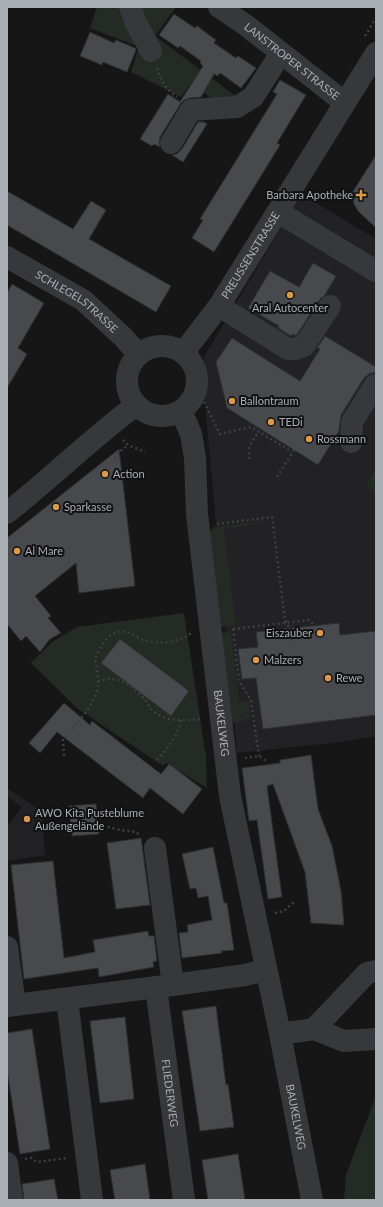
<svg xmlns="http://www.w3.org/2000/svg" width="383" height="1207" font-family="Lato,sans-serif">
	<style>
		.built { fill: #222224 }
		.green { fill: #242b24 }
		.building { fill: #48494c; stroke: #303033 }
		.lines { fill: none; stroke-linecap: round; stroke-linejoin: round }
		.path { stroke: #3d3f42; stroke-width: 2.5; stroke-dasharray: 2 3; stroke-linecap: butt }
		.minor { stroke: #37383c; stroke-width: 22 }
		.poi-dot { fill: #db9a4a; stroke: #111112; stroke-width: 1.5 }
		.labels { text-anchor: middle; stroke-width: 4; stroke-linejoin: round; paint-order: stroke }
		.street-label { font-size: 11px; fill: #a9aeb5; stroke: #111112 }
		.poi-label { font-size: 11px; fill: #a9aeb5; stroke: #111112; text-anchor: start }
	</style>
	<rect width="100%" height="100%" fill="#161617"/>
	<path class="built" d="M301 194 376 239V468L365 485 376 493V736L340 742 237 753 206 414 204 357Z
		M7 788 42 812 45 855 7 861V827L22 807 7 796Z"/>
	<path class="green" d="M97 7H176L155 36 241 100 220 105 191 83 181 97 131 72 139 47 90 28Z
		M376 468V493L365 485Z
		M264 521V522L224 529 236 625 219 627 208 531 215 527Z
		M184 613 206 757 207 788 166 763 163 766 78 709 31 663 52 642 77 627Z
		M231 632 239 702 249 701 251 718 245 719V721L231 723 221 633Z
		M376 1096V1200H344L346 1175Z"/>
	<path class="building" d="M174 14 195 28 197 26 216 40 214 43 236 58 238 56 256 68 241 88 220 73 218 76 214 74 201 97 190 98 184 100 181 103 160 137 159 142 160 147 154 144 152 146 140 139 168 94 180 102 203 66 200 63 201 61 180 46 178 48 159 35Z
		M90 32 114 43 116 40 135 48 136 50 127 72 103 62 102 65 80 56Z
		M280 80 306 95 277 143 280 145 214 252 192 238 203 220 200 219 277 94 273 92Z
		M198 122H204L207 124 183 162 172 155 177 154 182 149Z
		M376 155V228L358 211 354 204 352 193Z
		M7 191 73 229 91 201 106 210 89 239 171 286 156 312 7 225Z
		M313 263 336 276 325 295 320 299 296 336 292 334 291 336 278 328 279 326 248 308 270 271 299 287Z
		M12 284 44 303 18 348 27 354 7 388V293Z
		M325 336 376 367V372L369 374 364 378 341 415 339 431 318 465 227 408 216 362 232 338 300 381 320 349 317 348Z
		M119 449 135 586 79 593 76 563 35 596 51 616 48 618 61 633 50 639 40 652 26 636 21 641 7 624V538Z
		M339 623 340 635 376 631V715L263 729 256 678 242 679 238 649 258 647 256 632Z
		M120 639 189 691 171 716 101 663Z
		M64 703 90 725 92 721 161 774 169 764 202 789 183 814 150 788 143 798 57 732 40 753 29 743Z
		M311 755 318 809 332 846 341 891 344 925 311 923 305 872 273 784 267 786 282 897 268 899 257 820 249 821 242 768 280 763V760Z
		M96 804 99 834 72 836 69 806Z
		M141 838 150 905 116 909 107 843Z
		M213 847 224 903H227L234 950 221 951 222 953 182 958 179 933 188 932 187 925 212 920 208 896 198 898 196 888 190 889 182 854Z
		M53 861 64 958 95 952 93 940 148 931 149 936H154L157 961 153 962 154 967 99 977 98 968 24 979 11 865Z
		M216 1006 226 1085 228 1084 234 1127 200 1131 182 1011Z
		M125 1017 134 1099 100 1103 90 1021Z
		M32 1029 50 1149 20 1154 7 1070V1033Z
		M238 1154 245 1200H208L202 1160Z
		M145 1164 150 1200H115L110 1170Z
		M54 1179 58 1200H24L22 1184Z"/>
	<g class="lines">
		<path class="path" d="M365 36 376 18
			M157 68C162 83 165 88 177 97
			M204 402 220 434 251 427 292 452
			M123 440 128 445 145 452
			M115 459 117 454 128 445
			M249 459V447L258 432
			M277 477 294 450
			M217 524 272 517 285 620 290 629 292 641
			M233 629 239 681 251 700 259 756
			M233 629 309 620 315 626
			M98 682C117 673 134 686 146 701 149 704 149 708 153 711 166 722 185 721 201 719
			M64 756 63 740C75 725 95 705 98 686 99 677 96 667 95 658 101 646 110 628 126 632 132 633 137 638 143 640 158 645 179 643 191 633
			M245 758 259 756 266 761
			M157 760C168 747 178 737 181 720
			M98 825C105 825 110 828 117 829 127 832 130 829 141 835
			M275 913 284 911 294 902
			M25 1159 31 1158 37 1162 67 1158"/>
		<g class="minor">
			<path d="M130 7 136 23 151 51"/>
			<path id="s1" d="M219 7 247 26 345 103"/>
			<path d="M171 143 191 110 237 107 253 97 281 53"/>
			<path d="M278 212 376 271"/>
			<path id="s2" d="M7 257 83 300 123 337 139 355"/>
			<path d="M219 306 288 349H295L304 346 330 306"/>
			<circle cx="162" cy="381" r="35"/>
			<path id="s3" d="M183 353 219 306 376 53"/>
			<path id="s4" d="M181 411 191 434 195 458 197 514 230 796 280 1034 312 1200"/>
			<path d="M351 442 352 422 375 385"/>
			<path d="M7 513C51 478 91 439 136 405"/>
			<path d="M155 848 173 985"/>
			<path d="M7 947 15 1005"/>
			<path id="s5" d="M156 987 184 1200"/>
			<path d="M67 999 92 1200"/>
			<path d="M7 1006 173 985 245 975 266 970"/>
			<path d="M314 1029 367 973 376 971"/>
			<path d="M280 1034 314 1029 344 1041 376 1039"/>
			<path d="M7 1163 12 1200"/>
		</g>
	</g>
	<g class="poi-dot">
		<path d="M359 189h4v4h4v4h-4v4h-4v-4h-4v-4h4z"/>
		<circle cx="290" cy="295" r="4"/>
		<circle cx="232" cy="401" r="4"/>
		<circle cx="271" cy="422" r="4"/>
		<circle cx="309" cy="439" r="4"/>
		<circle cx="105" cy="474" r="4"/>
		<circle cx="56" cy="507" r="4"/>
		<circle cx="17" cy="551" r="4"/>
		<circle cx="320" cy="633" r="4"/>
		<circle cx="256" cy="660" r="4"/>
		<circle cx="328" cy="678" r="4"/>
		<circle cx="27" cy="819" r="4"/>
	</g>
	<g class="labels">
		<g class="street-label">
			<text dy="4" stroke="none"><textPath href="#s1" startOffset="91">LANSTROPER STRASSE</textPath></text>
			<text dy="4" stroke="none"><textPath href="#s3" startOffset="119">PREUSSENSTRASSE</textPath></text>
			<text dy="4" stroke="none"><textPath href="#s2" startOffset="83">SCHLEGELSTRASSE</textPath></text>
			<text dy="4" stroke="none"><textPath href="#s4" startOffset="316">BAUKELWEG</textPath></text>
			<text dy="4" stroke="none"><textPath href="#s5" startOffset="107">FLIEDERWEG</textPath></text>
			<text dy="4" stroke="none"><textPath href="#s4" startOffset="717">BAUKELWEG</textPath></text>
		</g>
		<g class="poi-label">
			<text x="353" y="199" text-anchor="end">Barbara Apotheke</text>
			<text x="290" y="312" text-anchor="middle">Aral Autocenter</text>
			<text x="240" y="405">Ballontraum</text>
			<text x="279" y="426">TEDi</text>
			<text x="317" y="443">Rossmann</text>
			<text x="113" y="478">Action</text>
			<text x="64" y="511">Sparkasse</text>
			<text x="25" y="555">Al Mare</text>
			<text x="312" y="637" text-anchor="end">Eiszauber</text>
			<text x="264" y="664">Malzers</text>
			<text x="336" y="682">Rewe</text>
			<text x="35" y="817">AWO Kita Pusteblume<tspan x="35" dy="13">Außengelände</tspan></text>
		</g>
	</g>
	<rect width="383" height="1207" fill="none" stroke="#a9aeb5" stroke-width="16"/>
</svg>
